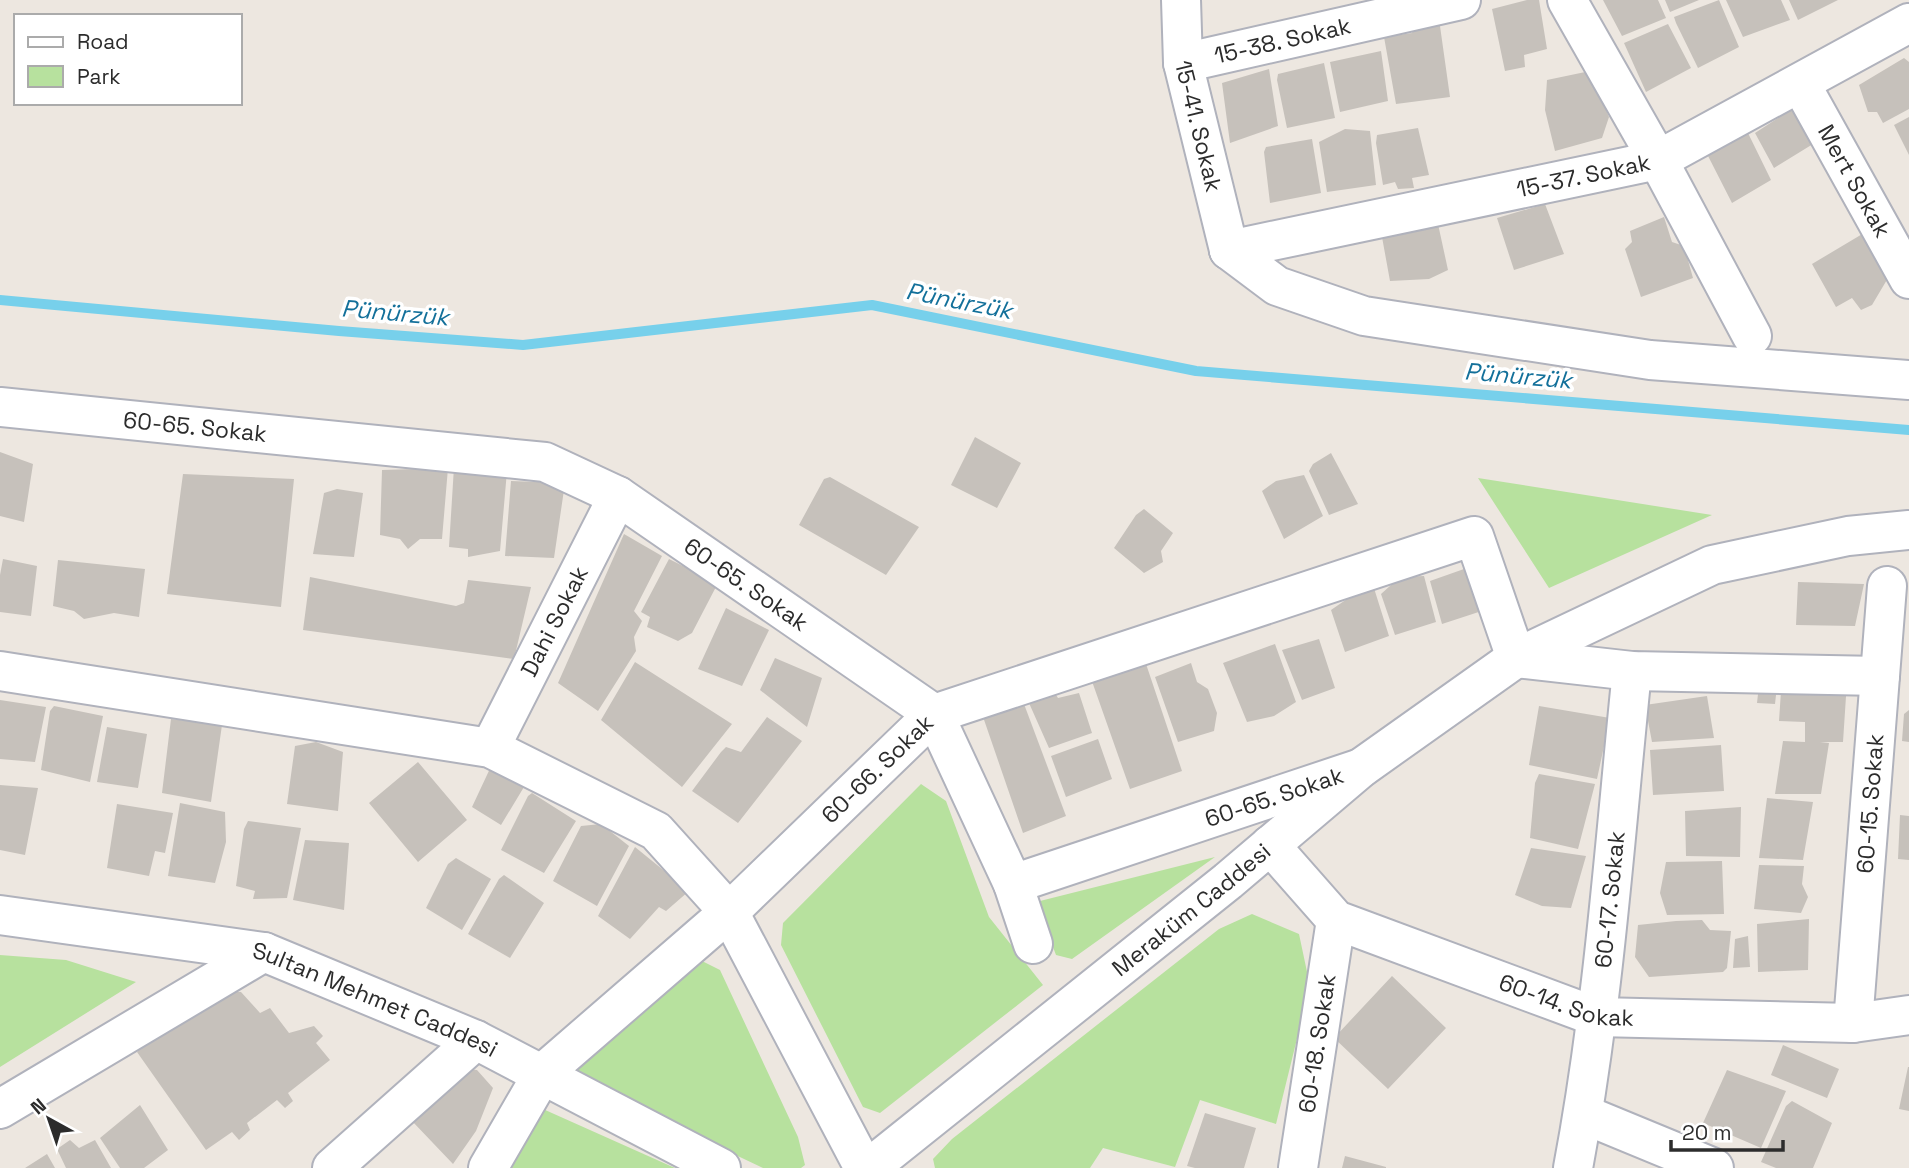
<svg xmlns="http://www.w3.org/2000/svg" width="1909" height="1168" font-family="'Space Grotesk',sans-serif">
	<style>
		.green { fill: #b7e19e }
		.lines { fill: none; stroke-linecap: round; stroke-linejoin: round }
		.stream { stroke: #77d0eb; stroke-width: 10 }
		.building { fill: #c6c1bb }
		.minor-casing { stroke: #b0b2bc; stroke-width: 42 }
		.minor { stroke: #fff; stroke-width: 38 }
		.labels { text-anchor: middle; stroke-width: 7; stroke-linejoin: round; paint-order: stroke }
		.street-label { font-size: 23px; fill: #2c2c2c; stroke: #fff }
		.water-label { font-size: 24px; font-style: italic; fill: #13709a; stroke: #fff }
	</style>
	<rect width="100%" height="100%" fill="#ede7e0"/>
	<path class="green" d="M1478 478 1712 515 1549 588Z
		M921 784 946 801 989 917 1043 985 880 1113 863 1107 781 945 783 923Z
		M1215 857 1072 959 1056 955 1036 902Z
		M1252 914 1299 934 1310 986 1276 1124 1200 1100 1175 1167 1103 1148 1090 1168H935L933 1159 952 1139 1219 929Z
		M0 955 66 960 136 982 0 1067Z
		M698 959 720 970 798 1137 805 1165 801 1168H763L559 1071Z
		M534 1105 675 1168H506Z"/>
	<g class="lines">
		<path class="stream" d="M0 300 339 331 523 345 872 305 1196 371 1909 430"/>
	</g>
	<path class="building" d="M1527 0H1539L1547 49 1524 55 1525 67 1505 71 1492 9Z
		M1603 0H1658L1666 18 1622 36Z
		M1665 0H1699L1670 12Z
		M1719 0 1739 47 1698 68 1676 23 1674 17Z
		M1726 0H1781L1790 20 1743 37Z
		M1789 0H1838L1798 20Z
		M1439 19 1450 97 1396 104 1384 37 1412 33 1416 23Z
		M1668 24 1691 68 1646 92 1624 43Z
		M1381 51 1388 101 1340 112 1330 62Z
		M1904 58 1909 62V109L1883 123 1877 112H1868L1859 85Z
		M1324 63 1335 118 1287 128 1277 80 1278 74Z
		M1269 69 1278 126 1230 143 1222 83Z
		M1590 71 1609 117 1602 138 1555 151 1545 110 1547 80Z
		M1792 109 1813 144 1774 168 1755 133Z
		M1909 117V155L1894 125Z
		M1418 128 1429 175 1412 178 1414 188 1398 189 1395 182 1383 185 1376 143 1377 135Z
		M1345 129 1370 131 1376 185 1327 192 1319 142Z
		M1747 131 1771 180 1732 203 1706 152Z
		M1312 139 1321 193 1270 203 1264 152 1266 147Z
		M1545 204 1564 254 1514 270 1497 218Z
		M1664 217 1672 242 1684 246 1693 278 1641 297 1625 249 1632 242 1630 231Z
		M1438 224 1448 270 1429 279 1390 281 1382 237Z
		M1864 233 1888 278 1872 305 1861 310 1852 298 1836 307 1812 264Z
		M975 437 1021 463 997 508 951 485Z
		M0 452 33 464 24 522 0 516Z
		M1331 453 1358 504 1329 515 1309 471 1313 464Z
		M454 467 507 471 500 551 468 557V549L449 547Z
		M448 468 442 539H420L408 549 400 539 380 535 382 470Z
		M183 474 294 479 281 607 167 594Z
		M1304 475 1323 516 1284 539 1262 491 1276 481Z
		M830 477 919 527 886 575 799 525 824 479Z
		M511 481 565 483 554 558 505 556Z
		M337 489 363 493 354 557 313 554 324 493Z
		M1144 509 1173 533 1161 551 1163 562 1144 573 1114 548 1136 515Z
		M624 534 662 556 634 611 642 621 634 637 636 651 598 711 558 683Z
		M3 559 37 566 31 616 0 612V575Z
		M669 559 691 570 697 567 718 583 692 633 678 641 647 627 650 617 641 612Z
		M58 560 145 569 139 617 114 613 84 619 74 611 53 606Z
		M1481 563 1494 607 1442 624 1430 581Z
		M1424 576 1436 622 1395 635 1381 594 1400 577Z
		M310 577 456 606 464 603 468 580 531 587 514 659 303 630Z
		M1798 582 1864 584 1855 626 1796 625Z
		M1373 585 1389 636 1345 652 1331 610 1347 599V591Z
		M726 608 769 630 742 686 698 669Z
		M1319 639 1335 688 1302 700 1282 650Z
		M1275 644 1296 702 1274 716 1247 722 1223 663Z
		M1142 652 1182 771 1130 789 1088 670Z
		M775 658 822 678 807 727 760 690Z
		M635 662 732 724 682 787 601 720Z
		M1191 663 1197 682 1208 689 1217 713 1214 731 1178 742 1155 677Z
		M1760 676 1778 677 1775 704 1757 703Z
		M1782 676 1847 681 1843 742H1820L1829 743 1821 794H1775L1783 741 1805 742V722L1779 721Z
		M1051 687 1058 698 1079 693 1092 733 1049 748 1025 694Z
		M1021 696 1066 816 1023 833 981 711Z
		M1707 696 1714 738 1652 742 1645 705Z
		M0 700 46 707 35 762 0 759Z
		M54 706 103 716 90 782 41 770 50 711Z
		M1539 706 1610 718 1597 779 1529 765Z
		M1909 710V742L1902 741 1904 714Z
		M767 717 802 741 738 823 692 791 721 752 726 747 741 752Z
		M171 719 222 725 211 802 162 793Z
		M107 727 147 734 138 788 97 782Z
		M1098 739 1112 779 1066 797 1051 756Z
		M316 742 343 752 338 811 287 804 295 746Z
		M1721 745 1724 791 1653 795 1650 750Z
		M494 760 530 777 501 825 472 807Z
		M418 762 467 820 418 862 369 803Z
		M1539 774 1595 784 1578 849 1530 838 1535 783Z
		M0 785 38 788 25 855 0 850Z
		M532 793 576 821 544 873 501 850 528 796Z
		M1767 798 1813 802 1803 860 1759 858Z
		M180 803 225 812 226 842 215 883 168 876Z
		M117 804 173 813 165 853 155 851 149 876 107 868Z
		M1741 807 1740 857 1686 856 1685 811Z
		M1900 815 1909 816V860L1898 859Z
		M248 821 301 828 287 898 253 899 255 891 236 886 244 829Z
		M601 824 629 846 597 906 553 881 581 826Z
		M305 840 349 843 344 910 293 900Z
		M635 847 689 891 666 911 659 907 630 939 598 916Z
		M1531 848 1586 856 1571 908 1542 906 1515 895Z
		M456 858 491 879 462 930 426 908 448 864Z
		M1722 861 1724 914 1667 915 1660 893 1666 862Z
		M1759 865 1804 866 1802 884 1808 897 1801 913 1754 909Z
		M504 875 544 903 510 958 468 934 499 879Z
		M1809 919 1808 970 1758 972 1757 924Z
		M1702 920 1710 930 1731 931 1727 968 1723 972 1649 977 1635 957 1638 925 1676 921Z
		M1748 936 1750 967 1733 968 1735 939Z
		M1392 976 1446 1028 1388 1089 1334 1038Z
		M226 991 241 992 260 1013 270 1008 289 1033 314 1026 323 1036 316 1043 330 1060 288 1093 293 1101 285 1108 277 1100 247 1123 250 1130 239 1140 232 1132 206 1150 137 1052 164 1028Z
		M1783 1045 1839 1069 1827 1098 1771 1075Z
		M1908 1067H1909V1111L1899 1109Z
		M468 1069 477 1070 493 1088 476 1131 453 1164 412 1121Z
		M1727 1070 1786 1091 1761 1148 1703 1123Z
		M1792 1101 1832 1123 1813 1168H1776L1761 1162 1786 1106Z
		M140 1105 168 1150 144 1168H120L100 1138Z
		M1205 1113 1256 1128 1244 1168H1195L1187 1166Z
		M70 1140 79 1148 95 1140 111 1168H66L57 1149Z
		M47 1154 55 1168H25Z
		M1345 1156 1386 1167V1168H1342Z"/>
	<g class="lines">
		<defs>
			<g id="minor">
				<path id="s1" d="M1181 0 1183 63 1229 250"/>
				<path d="M1567 0 1658 160 1752 336"/>
				<path id="s2" d="M1183 63 1461 0"/>
				<path id="s3" d="M1800 83 1909 279"/>
				<path id="s4" d="M1229 250 1658 160 1909 23"/>
				<path d="M1229 250 1277 286 1364 316 1650 360 1909 380"/>
				<path id="s5" d="M0 407 545 462 618 496 934 714 1013 884 1361 768"/>
				<path d="M1516 658 1632 671 1880 676"/>
				<path d="M0 671 490 748 656 831 729 912 864 1168"/>
				<path id="s6" d="M490 748 618 496"/>
				<path id="s7" d="M1270 845 1336 920 1597 1017 1853 1023 1909 1015"/>
				<path d="M1013 884 1033 944"/>
				<path id="s8" d="M0 915 264 952 476 1040 721 1168"/>
				<path id="s9" d="M1853 1023 1887 586"/>
				<path d="M0 1109 264 952"/>
				<path d="M1583 1114 1714 1168"/>
				<path d="M332 1168 476 1040"/>
				<path id="s10" d="M488 1168 543 1073 729 912 934 714 1474 536 1516 658"/>
				<path id="s11" d="M869 1168 1228 881 1361 768 1516 658 1712 565 1848 536 1909 530"/>
				<path id="s12" d="M1298 1168 1336 920"/>
				<path id="s13" d="M1573 1168C1604 1004 1615 837 1632 671"/>
			</g>
		</defs>
		<use href="#minor" class="minor-casing"/>
		<use href="#minor" class="minor"/>
	</g>
	<g class="labels">
		<g class="street-label">
			<text dy="8" stroke="none"><textPath href="#s2" startOffset="102">15-38. Sokak</textPath></text>
			<text dy="8" stroke="none"><textPath href="#s1" startOffset="128">15-41. Sokak</textPath></text>
			<text dy="8" stroke="none"><textPath href="#s4" startOffset="362">15-37. Sokak</textPath></text>
			<text dy="8" stroke="none"><textPath href="#s3" startOffset="112">Mert Sokak</textPath></text>
			<text dy="8" stroke="none"><textPath href="#s5" startOffset="196">60-65. Sokak</textPath></text>
			<text dy="8" stroke="none"><textPath href="#s5" startOffset="784">60-65. Sokak</textPath></text>
			<text dy="8" stroke="none"><textPath href="#s6" startOffset="142">Dahi Sokak</textPath></text>
			<text dy="8" stroke="none"><textPath href="#s10" startOffset="562">60-66. Sokak</textPath></text>
			<text dy="8" stroke="none"><textPath href="#s5" startOffset="1475">60-65. Sokak</textPath></text>
			<text dy="8" stroke="none"><textPath href="#s9" startOffset="220">60-15. Sokak</textPath></text>
			<text dy="8" stroke="none"><textPath href="#s13" startOffset="271">60-17. Sokak</textPath></text>
			<text dy="8" stroke="none"><textPath href="#s11" startOffset="413">Meraküm Caddesi</textPath></text>
			<text dy="8" stroke="none"><textPath href="#s7" startOffset="345">60-14. Sokak</textPath></text>
			<text dy="8" stroke="none"><textPath href="#s8" startOffset="387">Sultan Mehmet Caddesi</textPath></text>
			<text dy="8" stroke="none"><textPath href="#s12" startOffset="126">60-18. Sokak</textPath></text>
		</g>
		<g class="water-label">
			<text transform="translate(959 301) rotate(11)" y="8">Pünürzük</text>
			<text transform="translate(395 313) rotate(5)" y="8">Pünürzük</text>
			<text transform="translate(1518 376) rotate(5)" y="8">Pünürzük</text>
		</g>
	</g>
	<rect x="14" y="14" width="228" height="91" fill="#ffffff" stroke="#ababab" stroke-width="2"/>
	<rect x="28" y="37" width="35" height="10" fill="#ffffff" stroke="#ababab" stroke-width="2"/>
	<text x="77" y="49" font-size="21" fill="#2c2c2c">Road</text>
	<rect x="28" y="66" width="35" height="21" fill="#b7e19e" stroke="#ababab" stroke-width="2"/>
	<text x="77" y="84" font-size="21" fill="#2c2c2c">Park</text>
	<g transform="translate(49 1119) rotate(320)" stroke="#ffffff" stroke-width="5" paint-order="stroke">
	<path d="M0-5L12 26L0 18L-12 26Z" fill="#2c2c2c"/>
	<text y="-10" font-size="19" font-weight="bold" text-anchor="middle" fill="#2c2c2c">N</text>
	</g>
	<path d="M1671 1140v10h112v-10" fill="none" stroke="#2c2c2c" stroke-width="3.5"/>
	<text x="1682" y="1140" font-size="21" fill="#2c2c2c" stroke="#ffffff" stroke-width="5" paint-order="stroke">20 m</text>
</svg>
